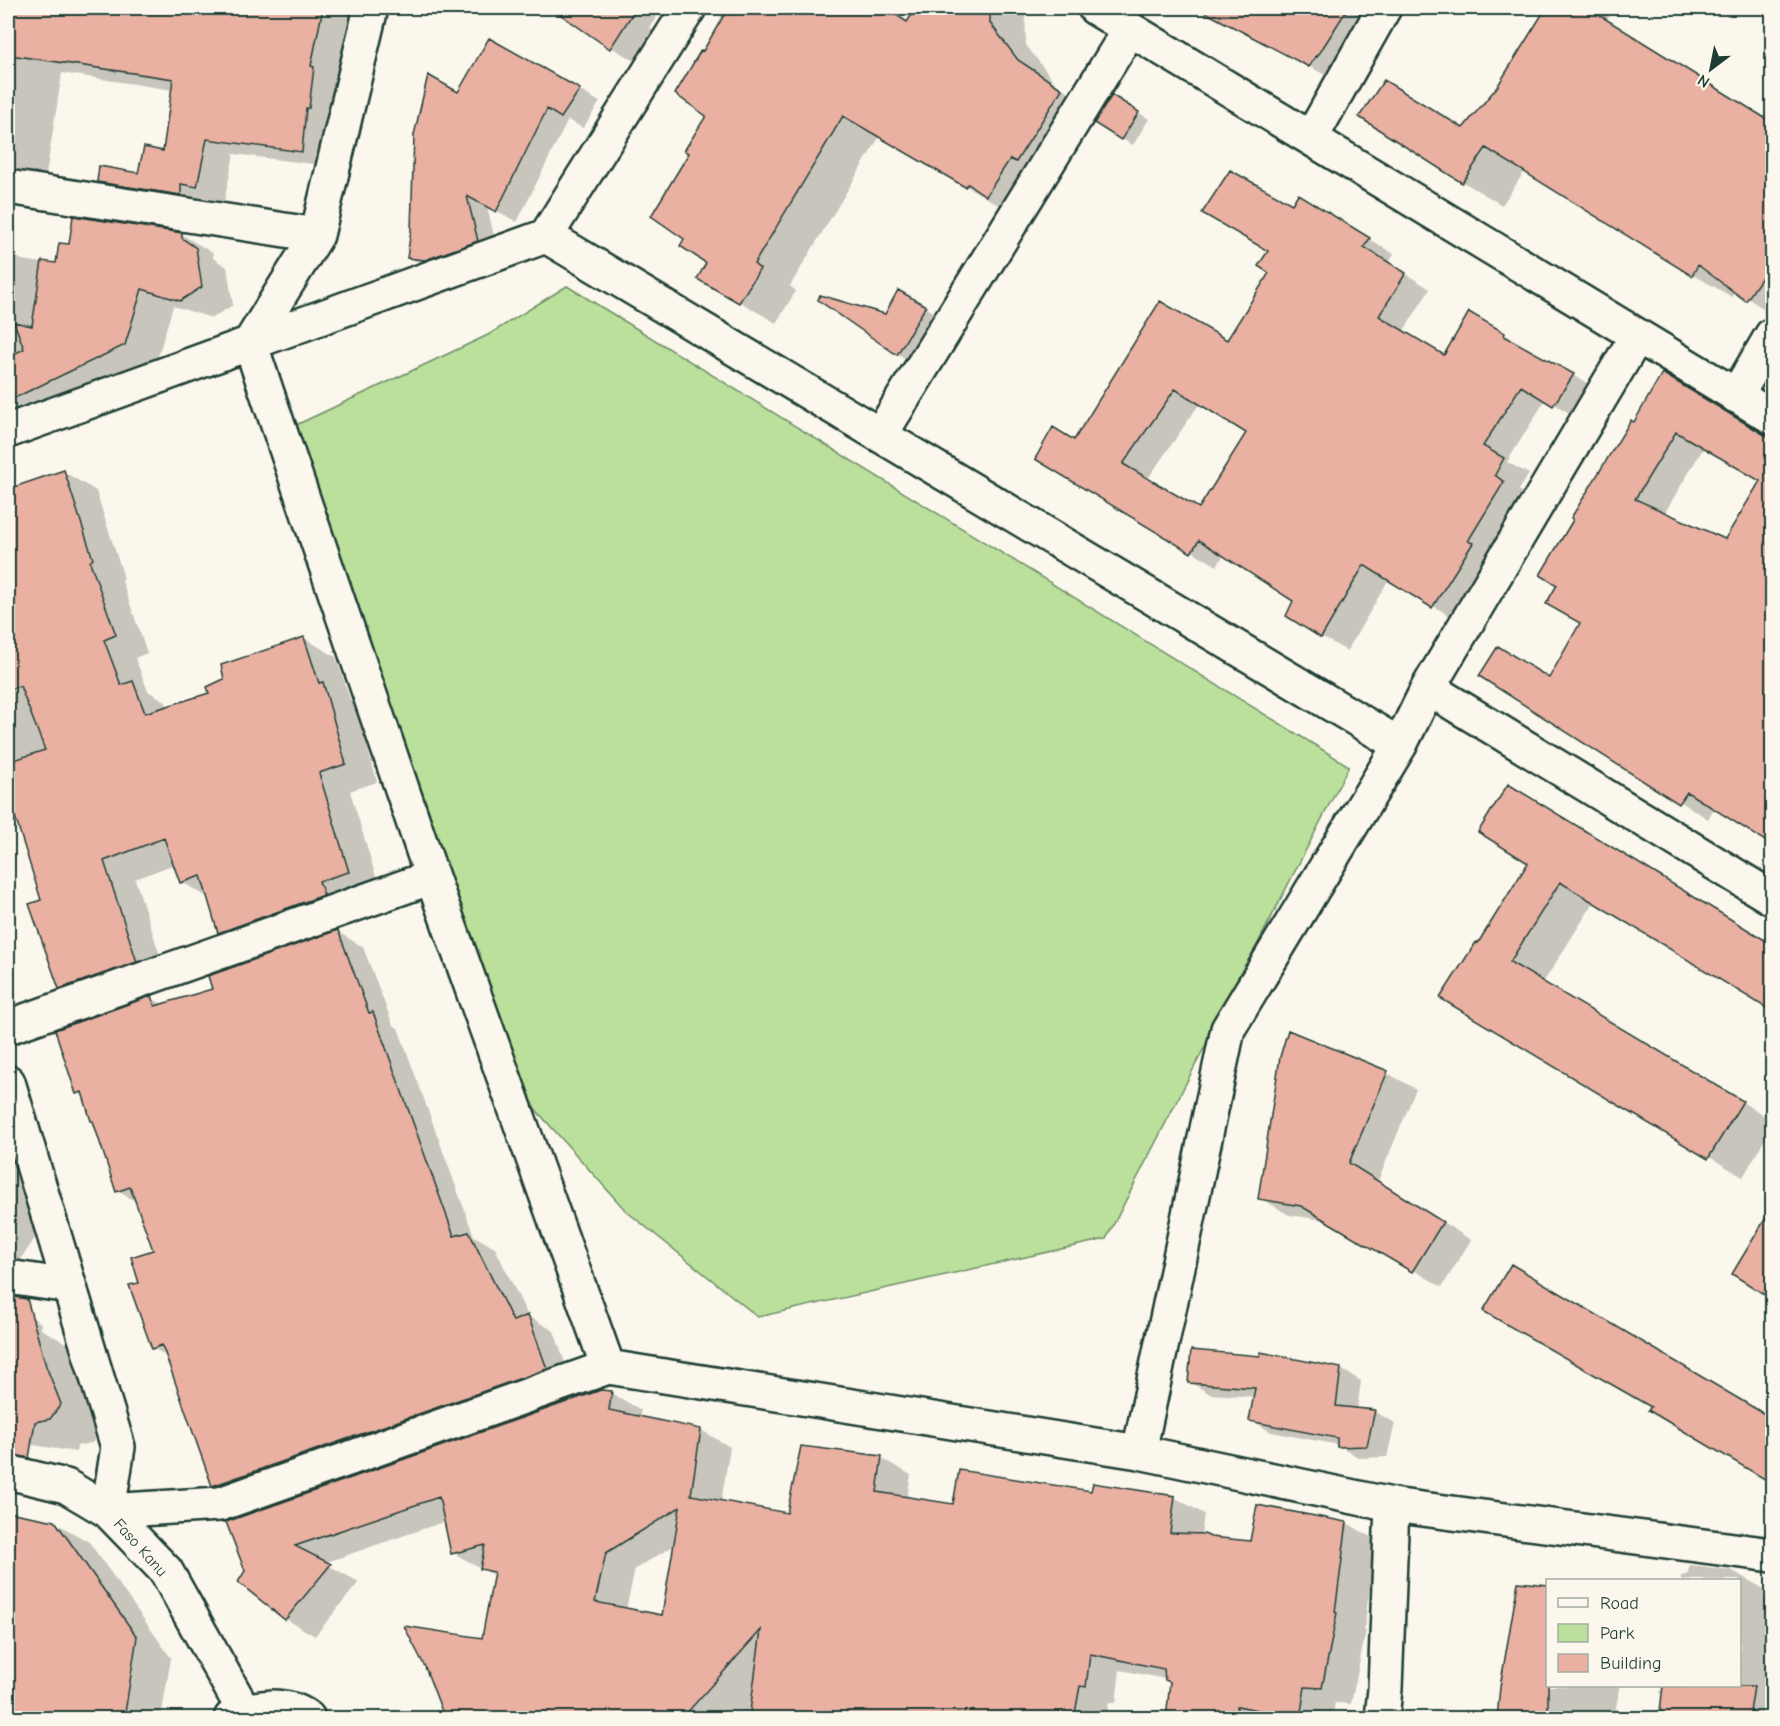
<svg xmlns="http://www.w3.org/2000/svg" width="1780" height="1726" font-family="'Comic Neue',sans-serif">
	<style>
		.green { fill: #bbe09b; stroke: #6d8e68; stroke-width: 1.5 }
		.shadow { fill: #0003; fill-rule: evenodd }
		.building { fill: #eab1a3; stroke: #1f3d34; stroke-width: 1.5; fill-rule: evenodd }
		.lines { fill: none; stroke-linecap: round; stroke-linejoin: round }
		.street-casing { stroke: #1f3d34; stroke-width: 38 }
		.secondary-casing { stroke: #1f3d34; stroke-width: 38 }
		.street { stroke: #fbf7ec; stroke-width: 33 }
		.secondary { stroke: #fbf7ec; stroke-width: 33 }
		.labels { text-anchor: middle; stroke-width: 4.5; stroke-linejoin: round; paint-order: stroke }
		.street-label { font-size: 16px; fill: #1f3d34; stroke: #fbf7ec }
	</style>
	<rect width="100%" height="100%" fill="#fbf7ec"/>
	<filter id="ink" filterUnits="userSpaceOnUse"><feTurbulence type="fractalNoise" baseFrequency=".0167" numOctaves="2"/><feDisplacementMap in="SourceGraphic" scale="12" xChannelSelector="R" yChannelSelector="G"/><feConvolveMatrix kernelMatrix="1 2 1 2 8 2 1 2 1" color-interpolation-filters="sRGB"/></filter>
	<g filter="url(#ink)">
		<path class="green" d="M567 286 1349 766 1106 1239 758 1317 626 1211 521 1093 381 695 296 425 488 335Z"/>
		<path class="shadow" d="M8 8H352L338 82 329 166 234 154 224 202 208 198V209L126 197 98 181 140 175 164 153 173 90 62 73 45 181 8 173Z
			M554 8H655L652 12 657 16 650 28 659 35 641 65 611 47Z
			M746 8H887L909 22 918 8H1017L1025 13 1026 45 1055 83 1097 111 1002 207 880 136 790 286 796 291 776 323 699 278 708 263 687 238 691 153 708 116 737 25Z
			M1268 8H1375L1329 77 1251 35Z
			M1544 8H1615L1607 20 1772 123V314L1736 291 1732 297 1692 274 1525 171 1502 205 1463 182 1464 129 1498 88 1547 10Z
			M489 40 600 102 583 128 568 120 517 222 487 206 498 253 429 269 409 257Z
			M1123 103 1149 119 1133 145 1122 139Z
			M1293 206 1323 211 1394 254 1389 263 1430 289 1403 332 1444 356 1470 314 1530 349 1528 351 1598 389 1579 419 1546 399 1507 462 1529 474 1519 490 1528 497 1458 621 1389 579 1347 651 1322 637 1295 600 1224 554 1217 566 1037 458 1075 441 1228 342 1271 272ZM1200 403 1249 433 1200 510 1147 480Z
			M181 234 213 253V258L227 267 233 305 212 318 173 306 156 363 8 428V252L22 260 57 265 70 246Z
			M899 292 946 319 918 366 898 354 819 299 886 315Z
			M1631 422 1772 441V853L1765 849 1769 842 1714 808 1708 819 1481 676 1550 679 1582 623 1559 585ZM1704 447 1762 480 1725 541 1664 514Z
			M64 472 96 491 124 578 122 581 147 653 135 658 148 691 165 701 168 708 211 694 304 638 336 657 350 699 355 702 377 782 350 791 380 890 252 950 220 932 209 898 182 882 175 864 135 879 168 980 92 1007 60 988 43 901 8 789V490Z
			M1530 863 1594 902 1543 983 1772 1120V1127L1743 1177 1442 997 1479 945Z
			M338 932 363 947 393 1025 398 1028 474 1236 495 1248 528 1316 554 1331 572 1383 239 1500 213 1485 168 1357 153 1348 141 1284 155 1251 137 1202 117 1191 85 1097 78 1093 151 998 164 1005 214 990Z
			M1387 1073 1416 1089 1378 1181 1471 1240 1442 1287 1330 1221 1289 1215 1260 1198Z
			M8 1135 41 1229 21 1259 8 1272Z
			M8 1303 41 1323V1329L76 1349 103 1429 92 1443 77 1446 76 1452 8 1441Z
			M1262 1353 1341 1369 1361 1381 1357 1410 1375 1412 1395 1423 1387 1457 1359 1458 1339 1445 1271 1432 1251 1420 1255 1397 1210 1394 1190 1382 1261 1358Z
			M611 1393 641 1410 639 1418 701 1430 730 1447 721 1503 789 1515 881 1458 911 1475 907 1498 954 1505 1092 1492 1174 1497 1204 1514 1201 1536 1251 1543 1258 1507 1347 1523 1376 1540 1364 1630 1366 1631 1351 1704 1335 1703 1332 1718H1168L1172 1683 1166 1679 1120 1670 1116 1703 1109 1702 1106 1718H446L483 1639 495 1576 453 1553 446 1521 324 1563 359 1582 315 1636 286 1619 240 1581 246 1571 228 1523ZM675 1545 663 1617 626 1610 635 1569Z
			M8 1514 54 1522 89 1542 171 1658 161 1718H8Z
			M1690 1565 1731 1570 1764 1589V1596L1772 1601V1718H1661L1666 1686H1740V1580H1681V1576L1687 1575Z
			M1519 1584 1548 1686H1620L1614 1718H1497Z"/>
		<path class="building" d="M15 8H323L311 66 314 67 309 108H306L302 152 207 139 197 187 181 184V195L97 182 99 166 138 173 144 147 163 151 173 79 10 55Z
			M551 8H636L610 49Z
			M728 8H885L907 22 916 8H990V23L1018 60 1062 89 1016 162 1010 159 986 196 968 184 965 187 843 116 754 264 760 269 739 303 697 279 706 263 680 246 684 239 651 216 689 153 684 151 706 116 675 94 701 50 703 51Z
			M1197 8H1348L1317 57 1316 56 1309 67Z
			M1546 8H1588L1773 123V261L1746 301 1698 265 1692 276 1486 148 1462 183 1359 117 1384 80 1463 128 1497 87Z
			M489 38 580 89 561 118 547 109 496 212 467 196 478 241 425 260 407 258 411 230 414 135 428 75 458 92Z
			M1112 95 1139 112 1121 140 1094 123Z
			M1230 170 1292 204 1298 194 1370 238 1364 247 1406 273 1379 316 1444 355 1469 312 1505 333 1504 336 1574 374 1553 406 1521 386 1483 446 1504 458 1495 475 1504 482 1468 541 1473 543 1432 608 1364 565 1321 638 1286 616 1293 601 1199 540 1191 553 1035 459 1053 427 1074 440 1160 301 1227 340 1269 273 1258 266 1268 251 1202 213ZM1175 389 1246 433 1199 508 1123 464Z
			M73 216 182 233V238L196 248 202 287 180 301 142 289 125 345 8 401V357L24 349 14 322 32 326 42 261 56 263 59 243 69 244Z
			M898 290 926 306 897 355 818 300 820 295 885 314Z
			M1662 373 1773 440V846L1687 792 1679 804 1479 676 1498 646 1549 678 1580 623 1546 604 1557 585 1540 575 1573 520 1571 518 1631 420 1634 422ZM1676 432 1760 481 1725 539 1635 499Z
			M64 470 93 559 90 562 116 635 104 640 121 685 133 681 145 713 209 693 207 687 224 679 221 665 304 637 319 683 323 682 346 764 319 773 349 872 319 881 324 895 218 933 201 876 180 883 164 838 104 861 137 962 59 989 29 904 41 900 8 794V762L45 750 20 686 8 689V489Z
			M1508 784 1773 945V1012L1560 882 1510 962 1743 1101 1708 1159 1440 998 1476 942 1478 943 1528 863 1478 832Z
			M338 930 369 1013 373 1012 454 1236 469 1232 513 1321 528 1315 547 1369 212 1486 162 1345 152 1349 129 1285 139 1283 131 1257 153 1250 130 1187 116 1192 93 1121H91L82 1092 76 1094 55 1030 151 996 155 1006 212 989 208 976Z
			M1288 1030 1388 1071 1349 1163 1443 1222 1412 1272 1301 1206 1258 1199 1280 1057Z
			M1773 1206V1300L1732 1274Z
			M1511 1264 1773 1419V1484L1648 1410 1651 1407 1483 1311Z
			M8 1296 27 1299 46 1366 61 1404 50 1419 35 1422 29 1458 8 1454Z
			M1191 1350 1260 1356V1352L1341 1368 1336 1406 1375 1410 1367 1446 1337 1447V1438L1249 1421 1255 1388 1188 1383Z
			M601 1390 612 1391 609 1410 701 1429 691 1495 787 1513 801 1446 882 1456 877 1492 953 1504 959 1470 1091 1491 1093 1483 1175 1496 1170 1533 1204 1534 1211 1537 1250 1541 1257 1505 1347 1522 1335 1612 1337 1613 1322 1688 1305 1687 1300 1718 1237 1706 1236 1719H1166L1170 1682 1165 1680 1164 1669 1090 1654 1086 1687 1080 1686 1074 1719H749L761 1630 684 1716 672 1712 668 1719H445L425 1667 404 1626 482 1638 494 1572 480 1569 485 1545 451 1554 439 1497 295 1546 331 1564 285 1620 238 1582 245 1571 226 1522ZM680 1507 662 1615 595 1602 606 1553Z
			M8 1512 55 1521 137 1637 124 1719H8Z
			M1518 1582 1548 1585V1719H1497L1500 1687Z
			M1663 1686H1754L1749 1719H1659Z"/>
		<g class="lines">
			<defs>
				<path id="street" d="M371 8 317 235 250 343 432 877 608 1367
					M1095 8 1772 417
					M1311 138 1384 8
					M8 187 317 235
					M546 236 1400 745
					M1736 396 1772 335
					M8 431 546 236 689 8
					M881 434 1130 29
					M1428 688 1772 898
					M8 1027 432 877
					M8 1082 118 1447 108 1511 220 1504 608 1367 1139 1452 1392 1505 1772 1555
					M8 1277 69 1286
					M1139 1452 1228 1029 1400 745 1428 688 1637 336
					M1382 1718 1385 1689 1392 1505"/>
				<path id="secondary" d="M8 1472 66 1486 108 1511 166 1571 244 1711
					M231 1718C254 1705 286 1702 308 1718"/>
			</defs>
			<use href="#street" class="street-casing"/>
			<use href="#secondary" class="secondary-casing"/>
			<use href="#street" class="street"/>
			<use href="#secondary" class="secondary"/>
		</g>
	</g>
	<g class="labels">
		<g class="street-label">
			<text transform="translate(141 1547) rotate(48)" y="6">Faso Kanu</text>
		</g>
	</g>
	<rect width="1780" height="1726" fill="none" stroke="#fbf7ec" stroke-width="30"/>
	<rect x="15" y="15" width="1750" height="1696" fill="none" stroke="#1f3d34" stroke-width="2" filter="url(#ink)"/>
	<rect x="1546" y="1579" width="195" height="108" fill="#fbf7ec" stroke="#a3ada2" stroke-width="1.5"/>
	<rect x="1558" y="1598" width="30" height="9" fill="#fbf7ec" stroke="#a3ada2" stroke-width="1.5"/>
	<text x="1600" y="1609" font-size="18" fill="#1f3d34">Road</text>
	<rect x="1558" y="1624" width="30" height="18" fill="#bbe09b" stroke="#a3ada2" stroke-width="1.5"/>
	<text x="1600" y="1639" font-size="18" fill="#1f3d34">Park</text>
	<rect x="1558" y="1654" width="30" height="18" fill="#eab1a3" stroke="#a3ada2" stroke-width="1.5"/>
	<text x="1600" y="1669" font-size="18" fill="#1f3d34">Building</text>
	<g transform="translate(1711 69) rotate(212)" stroke="#fbf7ec" stroke-width="4.5" paint-order="stroke">
	<path d="M0-4.5L10 22L0 15L-10 22Z" fill="#1f3d34"/>
	<text y="-9" font-size="16" font-weight="bold" text-anchor="middle" fill="#1f3d34">N</text>
	</g>
</svg>
